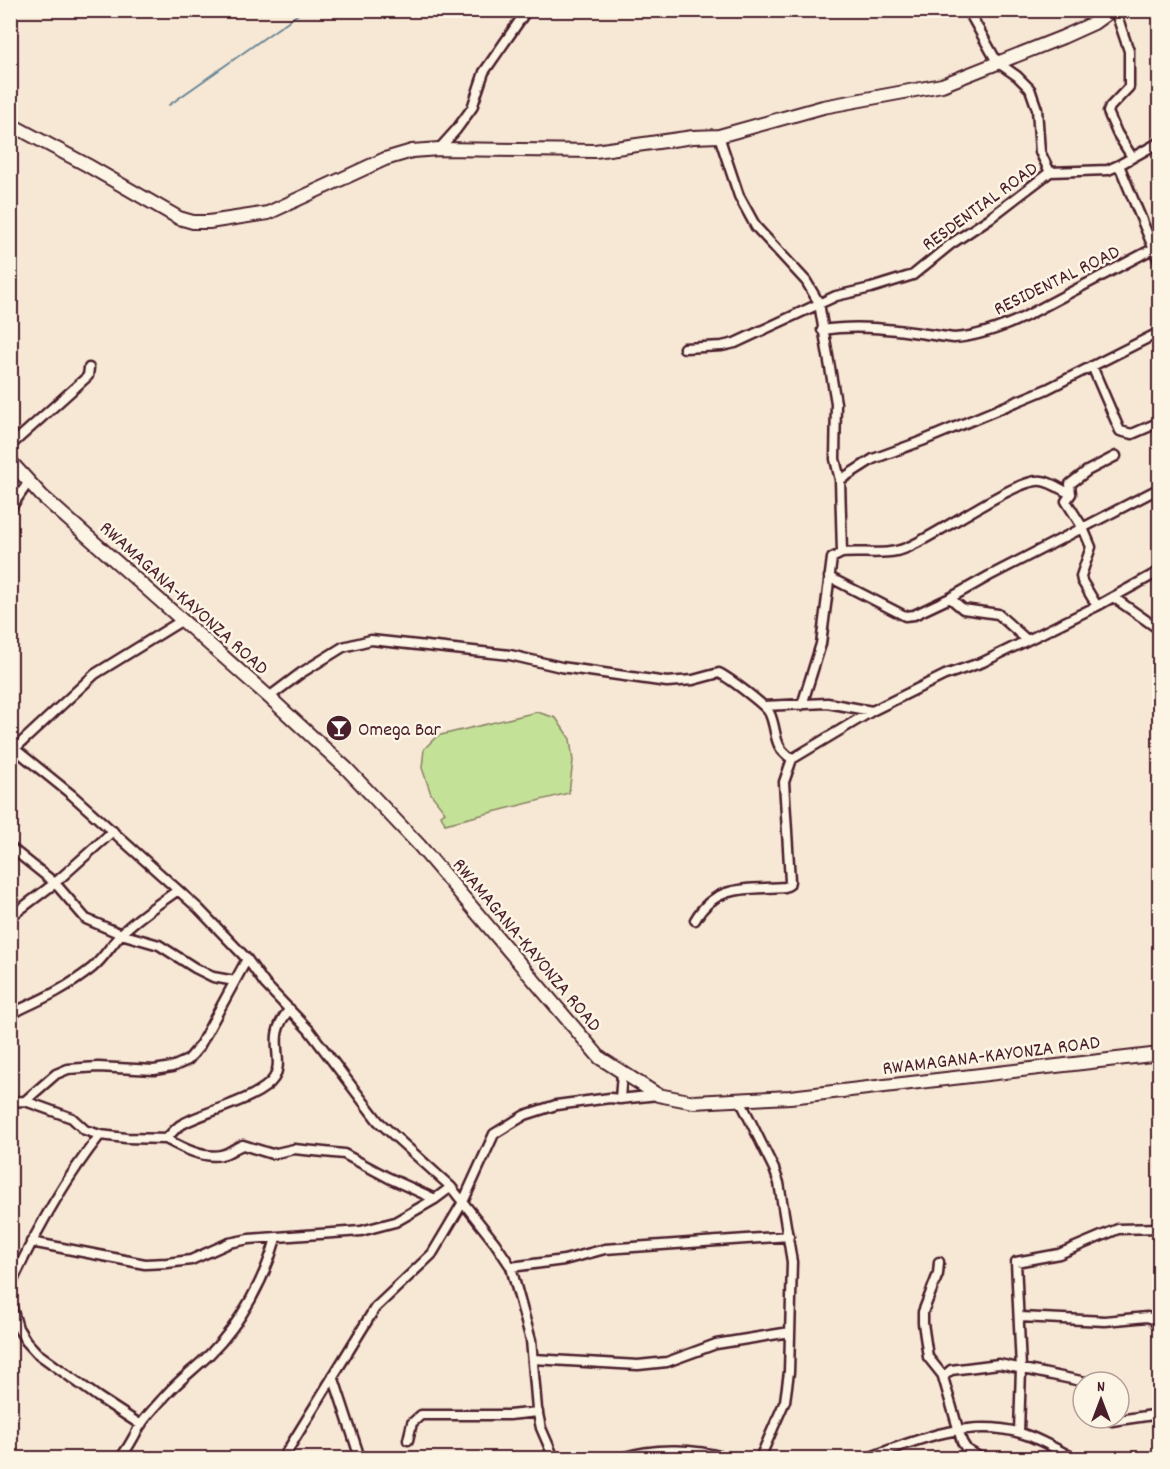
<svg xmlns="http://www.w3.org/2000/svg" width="1170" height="1469" font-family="Dekko,sans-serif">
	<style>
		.green { fill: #c4e198; stroke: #878062; stroke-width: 1.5 }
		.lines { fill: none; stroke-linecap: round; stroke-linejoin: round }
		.stream { stroke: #688695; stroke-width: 2 }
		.minor-casing { stroke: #4a1f2b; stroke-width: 13 }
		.highway-casing { stroke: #4a1f2b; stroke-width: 16 }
		.minor { stroke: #fcf5e5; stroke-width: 8 }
		.highway { stroke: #fcf5e5; stroke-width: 12 }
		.labels { text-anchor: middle; stroke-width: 5; stroke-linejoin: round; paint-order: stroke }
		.street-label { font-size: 20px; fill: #4a1f2b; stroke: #fcf5e5 }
		.poi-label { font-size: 20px; fill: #4a1f2b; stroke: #fcf5e5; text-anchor: start }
	</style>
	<rect width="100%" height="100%" fill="#f7e8d5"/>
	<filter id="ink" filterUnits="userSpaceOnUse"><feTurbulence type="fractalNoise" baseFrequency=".0167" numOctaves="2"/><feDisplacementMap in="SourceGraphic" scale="12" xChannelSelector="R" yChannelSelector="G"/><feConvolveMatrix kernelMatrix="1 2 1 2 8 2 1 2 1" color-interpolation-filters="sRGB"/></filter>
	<g filter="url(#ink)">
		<path class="green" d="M537 712 556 718 570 739 573 761 569 793 445 824 441 815 445 812 431 794 422 768 424 749 437 736Z"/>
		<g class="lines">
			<path class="stream" d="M169 105 304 10"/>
			<defs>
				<path id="minor" d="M968 10 997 62 1017 76 1030 89 1037 109 1040 152 1050 172
					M1115 10 1129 51V87L1110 107 1108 112 1117 133 1132 157
					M719 136 739 196 756 227 806 281 819 303 836 403 835 459 840 480 842 553 832 558 821 644 802 705
					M439 149 456 130 472 108 484 72 527 10
					M1119 165 1160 264
					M822 330C866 323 910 332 954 338 978 336 1003 327 1024 317L1160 245
					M684 348 722 346 735 343 836 296 871 288 913 275 951 244 990 218 1050 172 1108 170 1119 165 1160 142
					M1092 366 1120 431 1132 434 1160 422
					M10 446 88 376 89 368
					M840 480 873 459 922 441 1047 389 1160 332
					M10 509 28 483
					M842 553C862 551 888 556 906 548 936 537 1017 477 1042 481 1051 482 1062 490 1071 494
					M829 577 905 616 914 615 950 598 989 576 1160 488
					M1113 597 1160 630
					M950 598 963 609 998 614 1027 640
					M1097 606 1082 581 1081 576 1091 547 1083 528 1066 501 1071 494 1070 484 1087 471 1116 456
					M269 697 301 673 343 647 371 640 510 655 561 667 667 682 693 680 719 673C729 678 767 706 770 714 778 733 772 746 792 759L784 782 790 881 789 885 785 887C748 890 716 883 695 920
					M764 706 827 703 872 711 945 675 983 662 1097 606 1160 571
					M15 749 72 795 198 908 247 959 265 984 309 1030 378 1121 451 1187 495 1243 511 1267 516 1286 531 1340 537 1409 541 1428 554 1458
					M10 753 95 674 181 621
					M792 759 872 711
					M10 847 55 883 86 919 121 934 159 945 195 968 213 977 235 981
					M10 917 55 883 113 831
					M10 1014C40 1000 66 989 92 968 104 958 111 945 122 933 139 916 159 904 178 890
					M620 1099 658 1095
					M740 1100 774 1169 779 1183 792 1262 789 1372 785 1401 760 1458
					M25 1101 72 1118 85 1130 100 1135 126 1138 166 1139C170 1135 174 1130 179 1126 200 1112 260 1100 274 1078 286 1057 264 1038 290 1009
					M10 1102 25 1101 56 1074 68 1069 98 1067 154 1070 172 1067 188 1060 199 1047 247 959
					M166 1139C181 1147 203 1159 221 1155 229 1154 235 1147 243 1145L272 1154 294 1149 344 1154 389 1178 435 1199
					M31 1242 145 1264 167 1263 191 1260 229 1243 249 1239 361 1231 395 1222 435 1199 451 1187
					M939 1262 938 1274 923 1312V1323L928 1357 944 1377
					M511 1267 564 1260 605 1249 789 1236
					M10 1287C35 1232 63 1182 100 1135
					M10 1301 18 1328 26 1341 37 1353 98 1397 141 1425
					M1020 1317 1105 1321 1147 1317 1153 1319 1160 1329
					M533 1359 638 1365 667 1362 716 1344 790 1332
					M333 1376 360 1458
					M1104 1418 1112 1421 1160 1414
					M1019 1432 1021 1368 1016 1262 1059 1254 1118 1229 1160 1228
					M408 1440 412 1423 421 1415H509L538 1412
					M120 1458C129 1448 134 1435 142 1423 149 1413 158 1404 166 1395 179 1380 196 1368 210 1354 241 1323 265 1279 276 1238
					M283 1458 375 1308 432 1254 463 1202 494 1134 525 1115 556 1105 610 1098 620 1099 622 1073
					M621 1458C655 1447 695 1449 728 1458
					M868 1458C915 1440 970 1418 1020 1433 1039 1438 1057 1450 1074 1458
					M981 1458 967 1450 962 1442 943 1377 951 1370 999 1364 1086 1382"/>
				<path id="highway" d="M10 124 87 165 179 218 193 222H209L268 213 385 159 412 151 439 149 595 151 693 137 719 136 823 107 942 85 1063 37 1094 23 1112 10
					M10 461 42 496 269 697 347 769 419 845 600 1058 658 1095 694 1102 790 1097 1160 1054"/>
			</defs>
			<use href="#minor" class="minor-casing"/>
			<use href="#highway" class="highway-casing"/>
			<use href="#minor" class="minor"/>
			<use href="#highway" class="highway"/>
		</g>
	</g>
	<defs>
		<symbol id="bar-disc" viewBox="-11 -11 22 22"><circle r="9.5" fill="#4a1f2b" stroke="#fcf5e5"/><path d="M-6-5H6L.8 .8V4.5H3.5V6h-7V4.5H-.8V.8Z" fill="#fff"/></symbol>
	</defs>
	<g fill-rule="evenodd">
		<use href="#bar-disc" x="324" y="713" width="30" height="30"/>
	</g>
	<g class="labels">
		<g class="street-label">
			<text transform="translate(979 205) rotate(-36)" y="7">RESDENTIAL ROAD</text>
			<text transform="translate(1056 279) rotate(-26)" y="7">RESIDENTAL ROAD</text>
			<text transform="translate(185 597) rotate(42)" y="7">RWAMAGANA-KAYONZA ROAD</text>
			<text transform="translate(528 944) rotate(50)" y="7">RWAMAGANA-KAYONZA ROAD</text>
			<text transform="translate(991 1054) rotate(-7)" y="7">RWAMAGANA-KAYONZA ROAD</text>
		</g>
		<g class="poi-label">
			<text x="358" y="735">Omega Bar</text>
		</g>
	</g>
	<rect width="1170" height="1469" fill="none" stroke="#fcf5e5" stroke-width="36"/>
	<rect x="18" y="18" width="1134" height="1433" fill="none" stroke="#4a1f2b" stroke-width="2" filter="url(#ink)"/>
	<g transform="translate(1101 1400)"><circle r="28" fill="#fcf5e5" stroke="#b59f9b" stroke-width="1.5"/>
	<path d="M0-4.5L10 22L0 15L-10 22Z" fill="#4a1f2b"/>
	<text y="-9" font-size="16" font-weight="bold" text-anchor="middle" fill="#4a1f2b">N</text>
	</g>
</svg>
